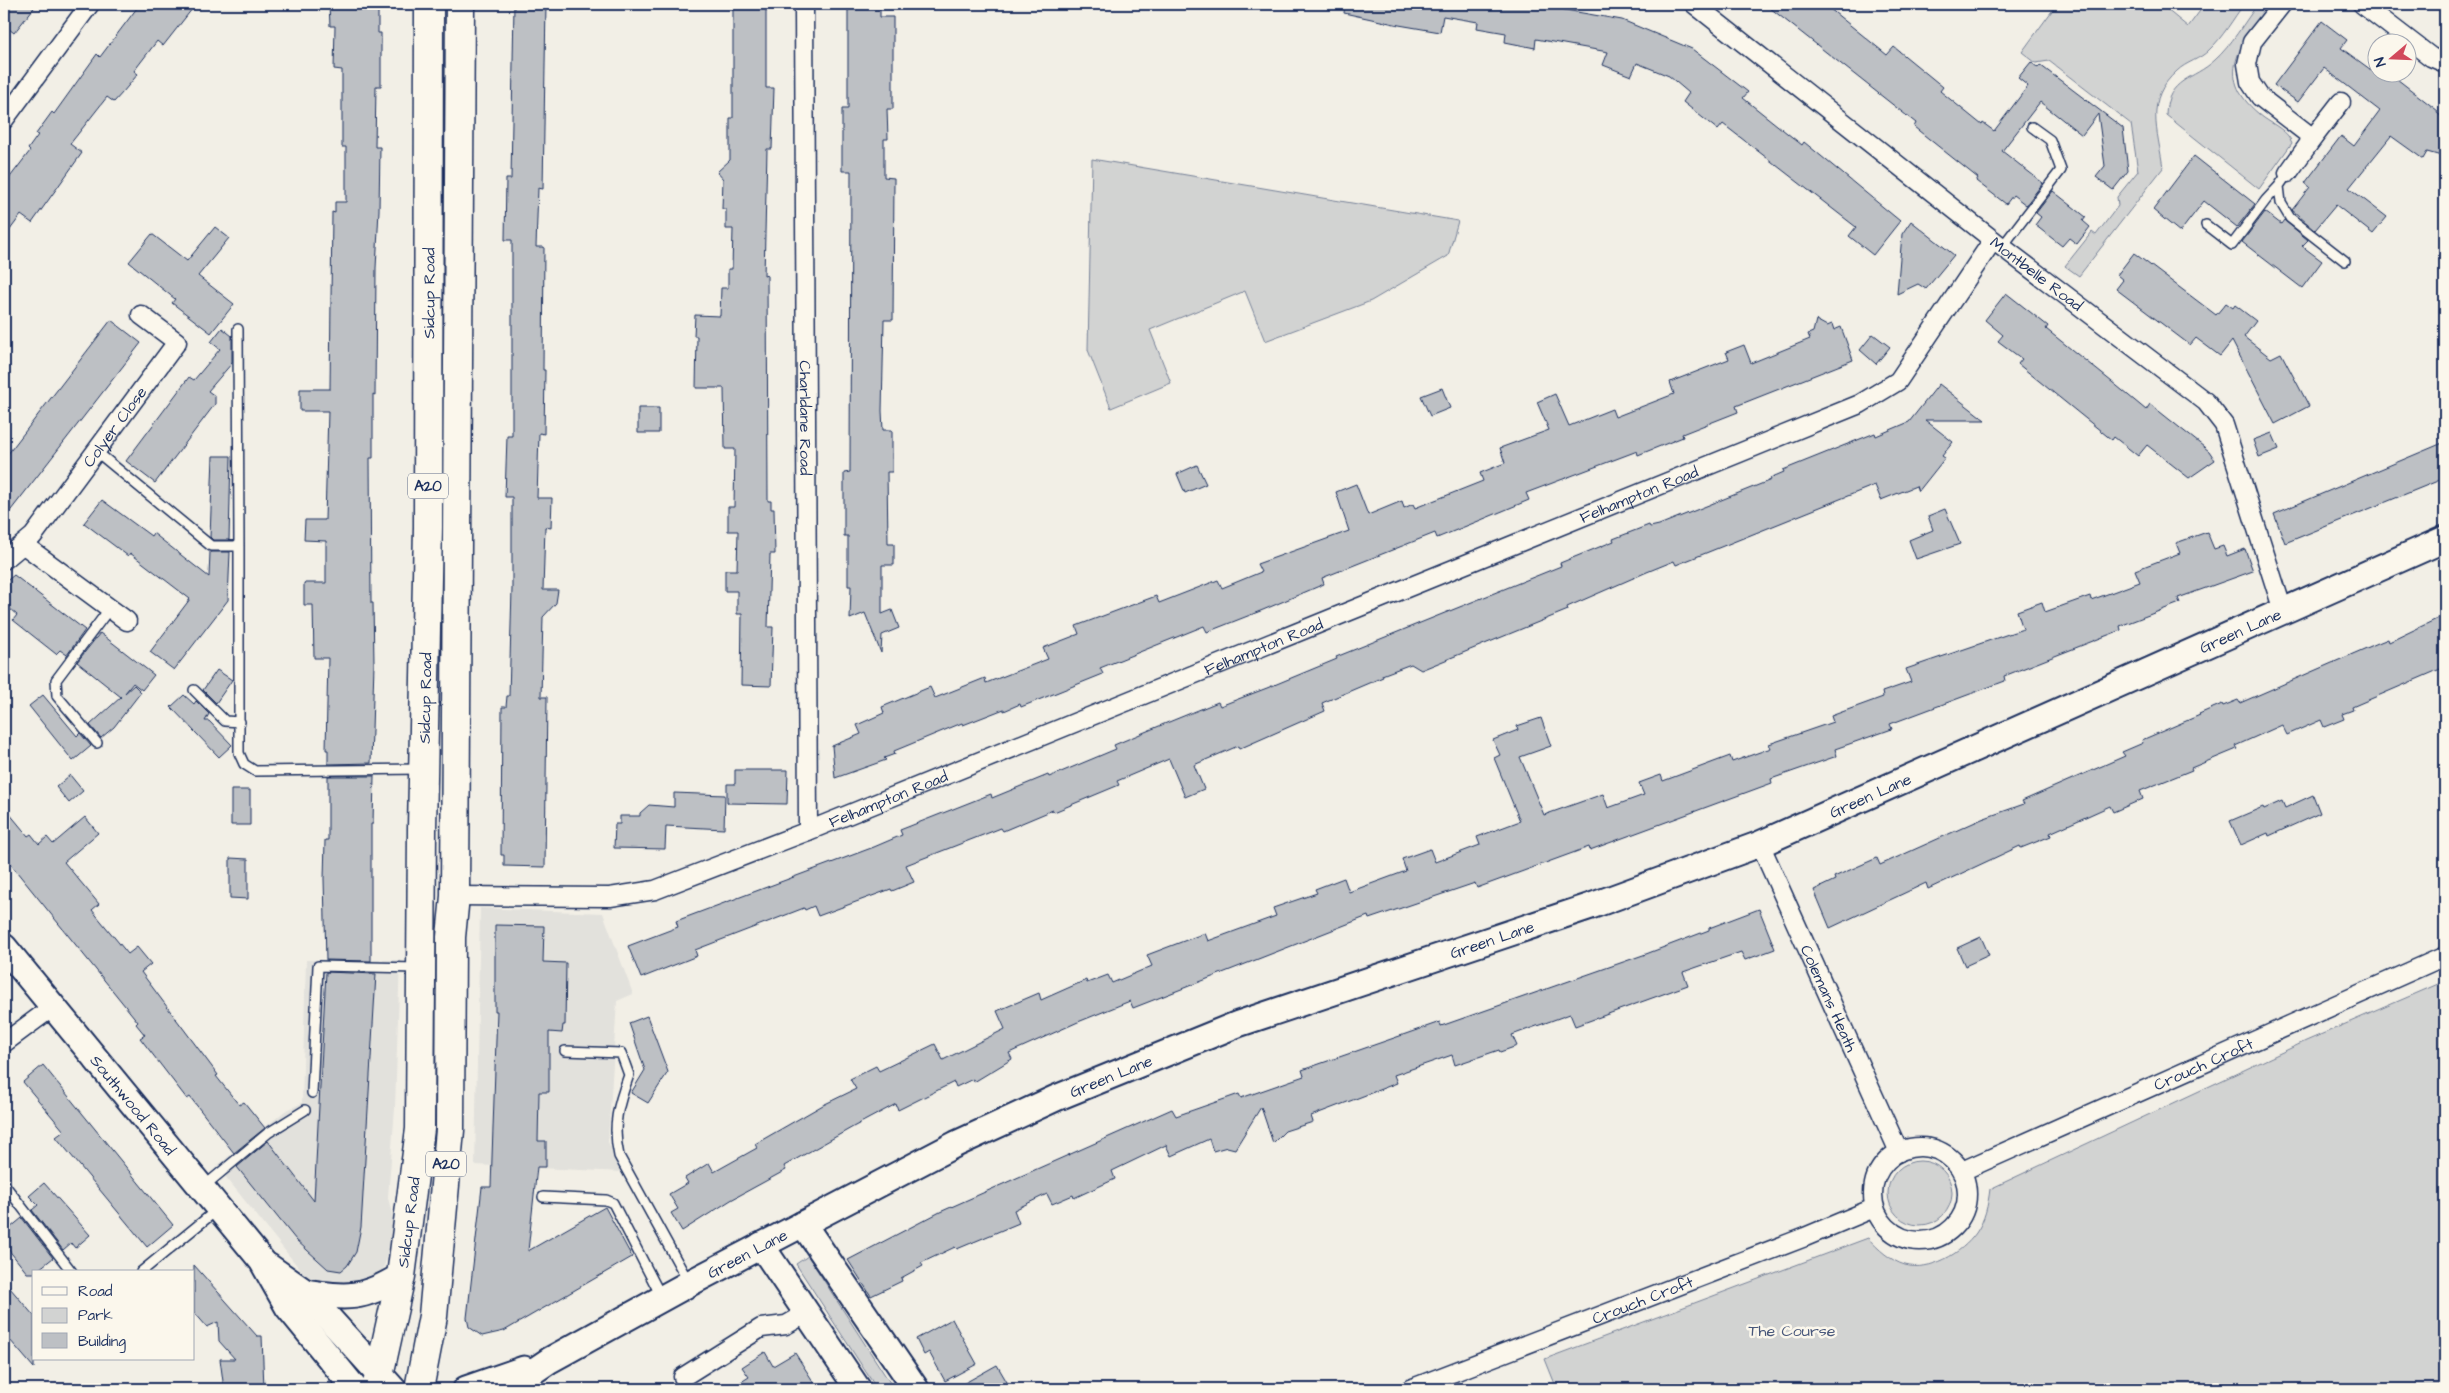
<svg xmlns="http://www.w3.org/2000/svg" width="2449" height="1393" font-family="'Architects Daughter',sans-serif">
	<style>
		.built { fill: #e2e1dc }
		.green { fill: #d2d3d2; stroke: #768198 }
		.building { fill: #bdc0c4; stroke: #1b2f5e }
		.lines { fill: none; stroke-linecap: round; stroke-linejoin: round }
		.lane-casing { stroke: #1b2f5e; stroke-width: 12 }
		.street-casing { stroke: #1b2f5e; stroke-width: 21 }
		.secondary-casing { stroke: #1b2f5e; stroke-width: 29 }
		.highway-casing { stroke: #1b2f5e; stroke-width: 31 }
		.lane { stroke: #fbf7ec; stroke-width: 9 }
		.street { stroke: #fbf7ec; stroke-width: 18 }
		.secondary { stroke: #fbf7ec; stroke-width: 25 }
		.highway { stroke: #fbf7ec; stroke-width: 28 }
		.labels { text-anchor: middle; stroke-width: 5; stroke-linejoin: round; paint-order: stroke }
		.shield { fill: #fbf7ec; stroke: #5e6b89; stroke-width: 1 }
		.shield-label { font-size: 15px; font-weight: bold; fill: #1b2f5e }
		.street-label { font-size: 16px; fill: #1b2f5e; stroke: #fbf7ec }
		.park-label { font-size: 16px; fill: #49587b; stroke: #fbf7ec }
	</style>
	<rect width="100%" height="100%" fill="#f2efe6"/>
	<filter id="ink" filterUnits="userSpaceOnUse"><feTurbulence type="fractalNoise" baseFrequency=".02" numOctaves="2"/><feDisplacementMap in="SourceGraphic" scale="10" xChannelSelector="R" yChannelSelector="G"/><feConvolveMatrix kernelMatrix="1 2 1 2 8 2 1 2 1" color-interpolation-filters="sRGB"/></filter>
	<g filter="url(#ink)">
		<path class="built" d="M480 908 603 913 633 994 617 1001 608 1142 623 1172 475 1165Z
			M306 960H400L395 1108 388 1198 393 1218 389 1251 383 1269 374 1281 327 1287 307 1278 217 1166 285 1111 302 1103Z"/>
		<path class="green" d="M2057 4H2160L2188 27 2205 4H2244C2233 19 2223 37 2209 50 2201 59 2186 62 2177 71 2144 100 2158 130 2163 168L2079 276 2065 266 2092 232 2096 235 2118 206 2117 197 2138 171 2131 124 2049 61 2036 63 2022 52Z
			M2258 4H2272C2241 44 2210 77 2264 118 2274 125 2288 131 2292 143L2259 189 2166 115C2167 78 2194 80 2215 60 2231 46 2245 21 2258 4Z
			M1092 159 1458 221 1448 256 1371 301 1265 341 1245 291 1150 330 1171 383 1111 408 1088 350Z
			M2445 981V1389H1557L1545 1359 1868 1238C1878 1249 1891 1261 1905 1265 1930 1272 1962 1253 1976 1233 1985 1220 1988 1205 1990 1189L2306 1041Z
			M1888 1193a32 32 0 1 1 64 0a32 32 0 1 1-64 0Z
			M808 1256 894 1389H877L796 1264Z"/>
		<path class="building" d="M4 4H37L14 33 4 25Z
			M140 4H196L163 46 157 41 134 71 138 74 123 92 114 102 107 97 70 144 82 153 32 223 21 215 4 238V185L30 151 28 149 38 135 36 134 52 112 54 114 97 54 100 57Z
			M329 4H378V33H381V86H376L375 147H380L379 210 376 268 375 395 373 394V458H370L371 603H373L374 664 371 763 328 764V750H326L328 658H314L313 605H304V583H326V541L304 540 305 520H325L328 411H300V389H330L332 212 335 213V202H346V147H342V70L334 69 335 26H330Z
			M514 4H546L543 189 538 188 536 247H544L543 370H545L544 434 539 433 537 498H552L551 528 545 527 543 590H558L556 603 543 617 541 697H547L545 867 504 866V855H501L502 707H506L507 696H509L512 589V497H505L507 436H512V240H505L506 179H511Z
			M733 4H766V88H774L772 149H767L764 276 767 275 768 501H771V509H774L775 554H770L768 627H773L771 686 741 685 742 614H737V591H725V570H737L738 531H728V507H734L735 449H725L724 388H696L697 336H694L695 315 720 316 721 288H728V269H732L733 229H726V209H722L723 179 717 172 730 160V118H733Z
			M848 4H880V17H893V109H887L888 139H884V177L894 178 893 320H884L882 411 883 430H892V472H887L888 544H894V565H882V614L892 610 899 628 882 635 881 653 865 613 850 619 851 586H848V536H844V473L850 472 851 171H842V109H848Z
			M1345 4H1543V6L1622 20 1692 49 1748 92 1743 98 1802 145 1804 142 1900 221 1873 255 1849 236 1856 227 1723 124 1718 130 1683 102 1689 93 1669 76 1637 63 1631 76 1603 65 1608 52 1536 39 1535 48 1505 42 1506 33 1477 28 1478 22 1443 16 1440 32 1399 25 1344 13Z
			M1765 4H1824L1887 55 1894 47 1943 87 1940 91 1982 125 1983 123 1994 131 2028 86 2018 78 2031 62 2038 68 2040 65 2123 128 2128 171 2113 190 2096 177 2105 166 2098 114 2082 135 2040 102 2002 151 2043 183 2026 205 2013 195 2006 204 1976 181 1978 178 1914 127 1916 123Z
			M2322 21 2347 40 2341 48 2374 72H2388L2438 111 2437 113 2445 119V157L2427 152 2423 159 2391 136 2349 188 2387 217 2373 234 2336 205 2315 230 2292 210 2310 187 2305 183 2341 136 2354 146 2380 111 2324 68 2298 102 2274 85Z
			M2194 156 2255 204 2237 227 2204 201 2180 232 2153 210Z
			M2053 191 2086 217 2083 221 2090 227 2077 244 2069 238 2062 246 2035 225 2041 217 2036 213Z
			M2265 212 2281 224 2284 220 2308 240 2302 246 2322 261 2302 288 2242 242Z
			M1911 221 1954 255 1926 289 1918 284 1897 294 1902 234Z
			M215 227 229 238 198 276 234 304 211 333 172 303 175 299 129 262 152 234 187 261Z
			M2134 253 2216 315 2226 303 2233 308 2235 305 2256 321 2244 337 2271 358 2281 353 2309 406 2275 424 2232 341 2220 356 2196 338 2190 345 2116 289 2123 280 2117 275Z
			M2006 293 2048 326 2046 329 2117 386 2146 410 2150 404 2209 451 2215 460 2189 478 2147 445 2138 456 2114 437 2112 440 2018 364 2022 359 1998 341 2003 335 1985 320Z
			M111 320 141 343 4 519V459Z
			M1816 320 1827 326 1832 324 1834 330 1841 327 1853 360 1736 406 1738 412 1682 434 1683 437 1638 455 1637 451 1632 453 1526 493 1529 500 1481 520 1437 538 1435 533 1372 558 1322 578 1324 584 1263 610 1207 632 1204 626 1100 668 1103 674 1021 707 1020 704 1004 711V709L963 725 962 723 894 751 895 754 884 758 886 760 835 778 832 746 861 734 857 725 884 713 882 707 930 687 935 698 985 678 986 683 1048 659 1043 648 1079 634 1076 626 1156 596 1159 603 1218 580 1222 588 1261 572 1257 564 1349 531 1336 492 1356 484 1368 515 1402 501 1404 508 1413 504 1415 508 1483 481 1480 473 1505 463 1500 448 1549 430 1537 402 1555 394 1569 426 1612 409 1615 417 1674 394 1670 382 1729 359 1726 352 1744 345 1751 363 1810 339 1808 334 1813 332Z
			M222 328 232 336V363L208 391 215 396V404L155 483 126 461 189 377 194 380 220 349 211 342Z
			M1873 334 1890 347 1876 364 1860 350Z
			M1939 384 1985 420H1925L1953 442 1942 456 1945 458 1918 492 1916 486 1881 500 1875 485 1676 565 1674 561 1647 572 1567 607 1568 610 1421 670 1411 664 1382 675 1383 677 1322 703 1325 711 1239 749 1238 746 1194 765 1204 789 1185 797 1169 759 1117 781 1119 785 1054 812 1053 810 1003 831 1001 828 906 865 914 882 892 891 891 889 818 916 814 906 805 910 804 908 695 950 697 956 641 978 628 946 678 927 676 921 874 847 902 835 900 830 943 813 991 794 992 798 1048 775 1049 777 1116 749 1114 745 1164 724 1218 702 1220 706 1267 688 1337 659 1336 657 1561 566 1560 563 1614 541 1613 539 1649 525 1650 527 1659 525 1771 480 1770 478 1784 472 1783 470 1875 433 1876 436 1909 422Z
			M1442 388 1450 408 1430 416 1421 396Z
			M638 408H659V433H638Z
			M2272 433 2279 449 2259 457 2253 440Z
			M2445 442V478L2285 543 2274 514Z
			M213 456H231L229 540H213L210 537Z
			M1197 465 1206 484 1185 493 1177 474Z
			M102 500 151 536 153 533 209 577 210 552H230L228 600 174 670 150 652 190 599 130 553 128 556 84 523Z
			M1945 509 1960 544 1916 559 1909 540 1933 530 1928 516Z
			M2207 532 2214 549 2223 546 2227 556 2245 549 2253 571 2178 598 2180 603 2120 626 2121 630 2004 676 2005 681 1890 724 1892 729 1835 749 1837 756 1771 779 1772 783 1590 850 1589 847 1477 888 1475 883 1369 919 1368 916 1133 1008 1130 1001 1078 1022 1009 1053 1012 1059 974 1082 973 1079 956 1087 954 1082 898 1110 896 1104 853 1127 784 1166 786 1170 731 1200 682 1231 671 1213 678 1209 669 1194 688 1183 685 1178 709 1163 714 1172 757 1148 755 1144 823 1105 856 1089 850 1079 876 1066 879 1071 935 1044 943 1060 1005 1029 997 1011 1039 993 1041 1000 1086 980 1087 983 1108 975 1112 983 1152 966 1147 955 1205 933 1208 941 1276 916 1273 908 1317 893 1315 889 1344 878 1349 892 1406 871 1402 859 1430 849 1435 862 1480 845 1477 837 1520 821 1494 758 1500 755 1493 740 1518 730 1517 726 1541 718 1551 746 1520 757 1544 815 1603 794 1608 808 1644 795 1639 783 1661 775 1663 781 1730 756 1732 762 1771 748 1769 744 1833 722 1831 716 1883 697 1882 692 1911 682 1906 669 2023 629 2017 611 2042 602 2045 612 2090 596 2091 600 2140 582 2135 570 2180 553 2176 543Z
			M14 575 85 630 67 655 60 650 56 654 13 620 17 615 4 604V583Z
			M2445 615V667L2352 707 2353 710 2342 714 2344 719 2324 727 2321 720 2287 735 2282 725 2235 746 2237 749 2191 768 2192 770 2140 791 2143 799 2113 812 2110 806 2050 833 2051 836 2021 848 2020 846 1928 889 1926 883 1830 928 1814 890 1835 880 1834 877 1877 858 1880 865 1982 819 2024 804 2022 801 2125 756 2122 752 2143 743 2142 740 2200 715 2199 714 2222 704 2223 706 2238 700 2240 703 2378 643 2388 639 2389 642Z
			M100 633 154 675 142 690 133 683 125 693 134 685 141 692 114 727 101 738 90 725 121 697 77 662Z
			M217 670 232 680 216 703 203 690Z
			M43 695 77 736 80 733 91 746 73 761 29 706Z
			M184 695 194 704 196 701 209 714 205 721H209L232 745 219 757 171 707Z
			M735 770H788L787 804 727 803V784H735Z
			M70 775 83 791 69 803 56 787Z
			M328 776H374L373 824H371V961L326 960 324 879 325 840H328Z
			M231 790H250V825H231Z
			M674 793 725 795 724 829 666 826 665 849 614 848 615 824H620V816H640V813L649 805 674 807Z
			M2313 795 2320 813 2269 836 2268 833 2241 845 2230 821 2263 807 2264 809 2282 801 2285 808Z
			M4 807 28 836 31 834 39 844 47 837 53 844 85 817 98 833 64 862 99 904 92 910 128 954 137 947 151 964 141 972 218 1075 216 1076 239 1105 244 1102 265 1128 234 1153 190 1097 187 1099 140 1038 145 1035 136 1024 138 1022 4 856Z
			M230 858 248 859V899L230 898Z
			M1759 909 1775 949 1745 960 1741 952 1683 972 1688 985 1575 1026 1570 1014 1512 1035 1517 1046 1500 1052 1499 1050 1455 1065 1452 1055 1394 1075 1397 1083 1311 1116 1313 1122 1285 1131 1273 1143 1261 1107 1235 1149 1227 1147 1213 1151 1209 1139 1171 1156 1166 1145 1112 1171 1115 1179 1074 1198 1073 1195 1052 1204 1047 1194 1014 1210 1019 1223 957 1249 955 1247 921 1263 923 1266 901 1278 902 1281 871 1296 848 1260 940 1212 1172 1109 1176 1116 1239 1094 1241 1098 1304 1076 1302 1070 1440 1022 1441 1026 1646 954 1709 930V928Z
			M495 925 544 926 543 962 566 963 565 1025H563L562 1033 549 1032V1092H539L538 1141H546V1167H537L528 1251 605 1207 632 1257 504 1331 482 1336 469 1327 467 1318 482 1187H491L497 1011H495Z
			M1981 937 1989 955 1965 966 1957 948Z
			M326 972 376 974 361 1227 356 1252 347 1266 341 1271 328 1269 296 1240 237 1167 268 1141 314 1201Z
			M647 1016 668 1072 648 1103 631 1093 645 1070 629 1023Z
			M43 1065 173 1225 147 1247 56 1137 64 1131 23 1082Z
			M44 1183 90 1235 75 1248 71 1243 63 1250 32 1210 38 1205 29 1196Z
			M22 1218 53 1258 34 1273H27L4 1244V1233Z
			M194 1265 257 1336H262L264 1389H224L220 1359H235L219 1341 218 1322 207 1327 194 1312Z
			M4 1281 34 1316V1368L4 1333Z
			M952 1319 977 1364 945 1381 929 1352 924 1355 916 1339Z
			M765 1352 773 1366 795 1353 818 1389H730L749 1377 742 1367Z
			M997 1365 1011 1389H954Z"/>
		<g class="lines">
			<defs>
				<path id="lane" d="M2288 173 2279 186 2281 203 2290 218 2345 261
					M2206 225 2232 245 2266 200 2279 186
					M2002 247 2061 170 2050 140 2032 127
					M238 329 239 546
					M97 452 211 546H239V753L244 764 255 771 421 769
					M194 690 225 721 240 722
					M97 743 57 696 56 680 110 608
					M565 1051 621 1053 629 1075C618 1105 612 1125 619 1156L688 1281
					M312 1093 318 966 418 968
					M4 1184 72 1272
					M202 1188 268 1133 305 1110
					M543 1197 606 1200 613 1203 662 1298
					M141 1272 218 1209"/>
				<g id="street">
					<path id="s1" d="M804 4 808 831"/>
					<path id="s2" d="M1694 4 1993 240 2206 402 2224 425 2283 611"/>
					<path d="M2282 4 2252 42 2247 64 2250 82 2260 97 2313 138 2288 173"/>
					<path d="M2362 4 2431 57 2445 63"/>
					<path d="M4 120 90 4"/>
					<path d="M2313 138 2341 102"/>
					<path d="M24 545 127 621"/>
					<path id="s3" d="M4 560 33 536 177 342 141 315"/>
					<path id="s4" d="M1760 844 1899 1152"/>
					<path id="s5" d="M455 896 610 897 655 890 808 831 1860 404 1898 381 1993 240"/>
					<path d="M4 1043 54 1006"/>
					<circle cx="1920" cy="1194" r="47"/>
					<path id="s6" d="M1962 1171 2445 956"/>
					<path d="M683 1377 761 1328 786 1325 807 1313"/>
					<path id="s7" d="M1410 1389 1805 1237 1874 1208"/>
				</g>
				<g id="secondary">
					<path id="s8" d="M4 947 262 1261 288 1307 355 1389"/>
					<path d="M803 1224 916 1389"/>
					<path d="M761 1245 858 1389"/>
					<path d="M268 1266 305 1292 393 1389"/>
					<path d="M305 1292C348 1298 362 1300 401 1276"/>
					<path d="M466 1389 524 1369"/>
					<path id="s9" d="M507 1389 550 1360 690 1283 956 1144 1056 1098 1238 1024 1591 906 1760 844 2445 539"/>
				</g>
				<g id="highway">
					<path id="s10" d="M376 1389 401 1276 420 1129 422 829 428 527 429 4"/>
					<path d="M419 1389 433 1316 450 1130 451 937 455 896 460 4"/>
				</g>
			</defs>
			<use href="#lane" class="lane-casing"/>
			<use href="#street" class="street-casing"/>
			<use href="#secondary" class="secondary-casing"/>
			<use href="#highway" class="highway-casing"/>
			<use href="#lane" class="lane"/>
			<use href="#street" class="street"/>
			<use href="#secondary" class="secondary"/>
			<use href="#highway" class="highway"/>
		</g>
	</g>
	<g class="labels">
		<g class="shield">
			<rect x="408" y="473.5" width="40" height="25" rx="4"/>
			<rect x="426" y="1151.5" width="40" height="25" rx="4"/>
		</g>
		<g class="shield-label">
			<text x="428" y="491">A20</text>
			<text x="446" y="1169">A20</text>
		</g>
		<g class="street-label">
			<text dy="6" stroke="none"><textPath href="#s2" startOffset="436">Montbelle Road</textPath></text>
			<text dy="6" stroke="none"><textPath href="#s10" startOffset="1100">Sidcup Road</textPath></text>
			<text dy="6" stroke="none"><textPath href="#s1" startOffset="414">Charldane Road</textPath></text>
			<text dy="6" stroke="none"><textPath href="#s3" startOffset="174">Colyer Close</textPath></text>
			<text dy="6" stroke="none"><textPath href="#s5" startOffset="1261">Felhampton Road</textPath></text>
			<text dy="6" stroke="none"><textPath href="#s9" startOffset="1896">Green Lane</textPath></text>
			<text dy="6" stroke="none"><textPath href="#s5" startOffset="856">Felhampton Road</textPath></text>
			<text dy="6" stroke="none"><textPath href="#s10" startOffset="695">Sidcup Road</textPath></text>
			<text dy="6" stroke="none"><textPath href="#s9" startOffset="1491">Green Lane</textPath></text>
			<text dy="6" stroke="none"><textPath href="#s5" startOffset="451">Felhampton Road</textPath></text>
			<text dy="6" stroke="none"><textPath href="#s9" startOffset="1086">Green Lane</textPath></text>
			<text dy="6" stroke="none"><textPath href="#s4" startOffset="169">Colemans Heath</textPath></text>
			<text dy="6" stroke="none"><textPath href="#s6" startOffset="264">Crouch Croft</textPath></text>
			<text dy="6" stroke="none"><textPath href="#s9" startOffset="681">Green Lane</textPath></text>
			<text dy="6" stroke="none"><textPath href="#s8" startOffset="204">Southwood Road</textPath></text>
			<text dy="6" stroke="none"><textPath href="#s10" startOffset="170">Sidcup Road</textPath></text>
			<text dy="6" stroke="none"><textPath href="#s9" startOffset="276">Green Lane</textPath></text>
			<text dy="6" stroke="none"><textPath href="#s7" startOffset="249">Crouch Croft</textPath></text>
		</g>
		<g class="park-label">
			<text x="1792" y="1336">The Course</text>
		</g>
	</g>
	<rect width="2449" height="1393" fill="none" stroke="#fbf7ec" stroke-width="20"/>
	<rect x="10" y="10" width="2429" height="1373" fill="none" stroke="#1b2f5e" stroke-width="2" filter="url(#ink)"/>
	<rect x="32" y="1270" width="162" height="90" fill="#fbf7ec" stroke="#a1a7b3"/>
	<rect x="42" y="1287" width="25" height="8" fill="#fbf7ec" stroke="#a1a7b3"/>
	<text x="78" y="1296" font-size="15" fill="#1b2f5e">Road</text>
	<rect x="42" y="1308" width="25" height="15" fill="#d2d3d2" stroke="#a1a7b3"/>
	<text x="78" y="1320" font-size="15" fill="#1b2f5e">Park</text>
	<rect x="42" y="1333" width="25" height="15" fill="#bdc0c4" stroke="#a1a7b3"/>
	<text x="78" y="1346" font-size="15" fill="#1b2f5e">Building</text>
	<g transform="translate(2392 58) rotate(251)"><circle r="24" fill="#fbf7ec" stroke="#a1a7b3"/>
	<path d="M0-4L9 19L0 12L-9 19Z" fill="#d1495b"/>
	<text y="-8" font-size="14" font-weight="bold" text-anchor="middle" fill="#1b2f5e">N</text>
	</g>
</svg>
